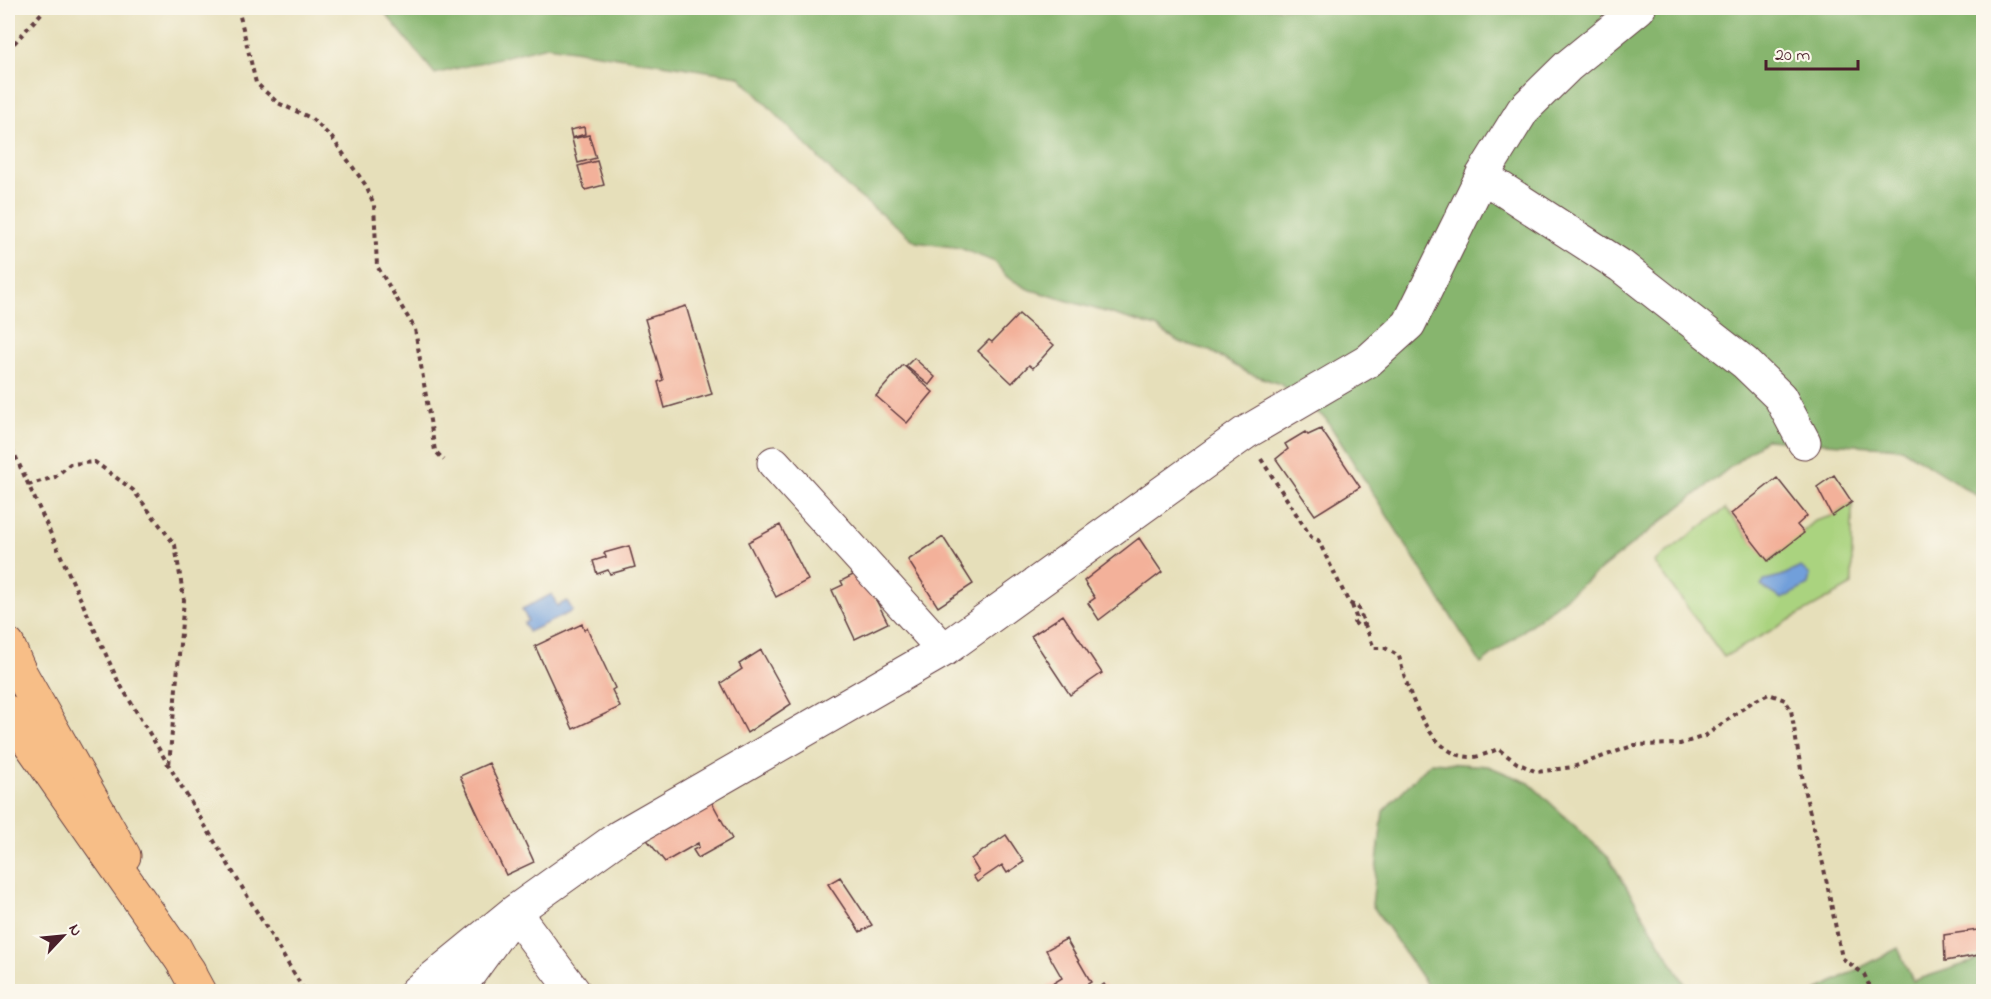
<svg xmlns="http://www.w3.org/2000/svg" width="1991" height="999" font-family="'Indie Flower',sans-serif">
	<style>
		.green { fill: #aad37f; stroke: #7a7955; stroke-width: 1.5 }
		.forest { fill: #87b56e; stroke: #686a4c; stroke-width: 1.5 }
		.water { fill: #719fda; stroke: #5e5f82; stroke-width: 1.5 }
		.building { fill: #f3b19a }
		.lines { fill: none; stroke-linecap: round; stroke-linejoin: round }
		.minor-casing { stroke: #613c40; stroke-width: 35 }
		.major-casing { stroke: #613c40; stroke-width: 35 }
		.highway-casing { stroke: #613c40; stroke-width: 35 }
		.path { stroke: #613c40; stroke-width: 4; stroke-dasharray: 4.5 4.5; stroke-linecap: butt }
		.minor { stroke: #fff; stroke-width: 33 }
		.major { stroke: #f7be87; stroke-width: 33 }
		.highway { stroke: #f7be87; stroke-width: 33 }
	</style>
	<rect width="100%" height="100%" fill="#fbf7ec"/>
	<filter id="ink" filterUnits="userSpaceOnUse"><feTurbulence type="fractalNoise" baseFrequency=".0167" numOctaves="2"/><feDisplacementMap in="SourceGraphic" scale="12" xChannelSelector="R" yChannelSelector="G"/><feConvolveMatrix kernelMatrix="1 2 1 2 8 2 1 2 1" color-interpolation-filters="sRGB"/></filter>
	<filter id="wash" filterUnits="userSpaceOnUse"><feTurbulence type="fractalNoise" baseFrequency=".008" numOctaves="4" result="noise"/><feDisplacementMap in="SourceGraphic" scale="24" xChannelSelector="R" yChannelSelector="G"/><feGaussianBlur stdDeviation="1.35" result="paint"/><feColorMatrix in="noise" values="0 0 0 0 0 0 0 0 0 0 0 0 0 0 0 0 0 1.4 0 .05"/><feComposite in="paint" operator="in"/></filter>
	<g filter="url(#wash)">
		<rect width="100%" height="100%" fill="#e6dfba"/>
		<path class="green" d="M1852 502V585L1724 657 1654 562 1725 509 1769 561 1815 521 1832 516Z"/>
		<path class="forest" d="M381 8H1983V532L1981 498 1901 448 1766 439 1481 664 1326 419 1280 384 1248 373 1210 351 1179 342 1156 327 1028 289 1007 277 995 262 960 248 916 242 846 186 739 76 547 46 435 74Z
			M1431 762 1488 766 1529 783 1609 858 1689 991H1431L1372 905 1383 811Z
			M1898 948 1913 981 1983 958V991H1816Z"/>
		<path class="water" d="M1801 567 1810 575 1808 585 1782 599 1761 586 1765 580 1781 576Z
			M552 594 557 606 567 601 573 611 528 632 524 623 528 621 522 609Z"/>
		<g id="blocks">
			<path class="building" d="M584 127 585 134 572 138 570 130Z
				M589 135 596 158 578 163 572 139Z
				M597 161 604 185 585 190 578 166Z
				M686 306 712 394 665 408 658 382 663 380 645 319Z
				M1019 314 1054 345 1033 368 1029 365 1012 383 978 351 989 340 992 342Z
				M914 358 935 377 929 385 906 366Z
				M903 365 933 392 907 423 876 396Z
				M1321 429 1360 487 1315 515 1276 459 1288 449 1285 444 1305 432 1308 435Z
				M1834 475 1852 502 1832 516 1817 487Z
				M1777 478 1807 516 1797 525 1804 533 1768 561 1731 514Z
				M780 525 808 580 776 597 748 542Z
				M943 537 973 584 938 607 908 560Z
				M1139 538 1162 572 1099 620 1088 603 1095 598 1084 581Z
				M629 546 635 567 610 574 608 570 597 574 593 561 606 557 604 553Z
				M861 571 888 623 855 639 832 590 843 585 841 581Z
				M1063 615 1102 673 1070 695 1031 636Z
				M582 624 584 630 587 628 615 688 612 690 620 707 573 729 535 646Z
				M761 650 791 704 747 733 721 683 742 669 739 664Z
				M489 763 534 862 506 875 460 776Z
				M710 799 732 839 698 858 693 850 699 847 698 843 665 862 644 836Z
				M1006 835 1024 862 1007 873 1002 865 977 882 973 876 979 872 971 859Z
				M840 877 872 925 860 932 828 884Z
				M1984 929V954L1945 961 1944 935Z
				M1066 939 1091 982 1075 992H1050L1047 987 1062 978 1046 950Z
				M1104 984 1109 992H1092Z"/>
		</g>
	</g>
	<g filter="url(#ink)">
		<use href="#blocks" fill-opacity="0" stroke="#613c40" stroke-width="1.5"/>
		<g class="lines">
			<defs>
				<path id="minor" d="M1482 176 1621 266 1745 363 1780 397 1804 442
					M774 463 944 650
					M416 992 514 912 619 837 944 650 1245 433 1368 361 1409 324 1482 176 1523 110 1568 66 1639 8
					M456 992 514 912 574 992"/>
				<path id="major" d="M8 651 124 856
					M174 946 199 992"/>
				<path id="highway" d="M8 645 19 670
					M8 712 189 971"/>
			</defs>
			<use href="#minor" class="minor-casing"/>
			<use href="#major" class="major-casing"/>
			<use href="#highway" class="highway-casing"/>
			<path class="path" d="M238 8 256 83 278 103 311 118 332 138 367 187 374 205 377 266 415 329 435 451 444 460
				M8 50 46 8
				M8 440 118 681 305 992
				M1261 459 1311 537 1318 540 1349 603 1358 607 1374 648H1385L1399 656C1407 690 1429 758 1472 757 1480 757 1490 752 1498 749L1517 763 1537 772 1573 767 1635 745 1680 744 1705 736 1752 702 1769 694 1785 700 1791 710 1805 793 1823 864 1842 958 1864 974 1872 992
				M28 485 55 477 70 464 95 462 133 490 175 545 184 600 169 765
				M1352 605 1356 617 1354 622 1358 626 1365 624"/>
			<use href="#minor" class="minor"/>
			<use href="#major" class="major"/>
			<use href="#highway" class="highway"/>
		</g>
	</g>
	<rect width="1991" height="999" fill="none" stroke="#fbf7ec" stroke-width="30"/>
	<g transform="translate(63 936) rotate(64)" stroke="#fbf7ec" stroke-width="4.5" paint-order="stroke">
	<path d="M0-4.5L10 22L0 15L-10 22Z" fill="#4a1f2b"/>
	<text y="-9" font-size="16" font-weight="bold" text-anchor="middle" fill="#4a1f2b">N</text>
	</g>
	<path d="M1766 60v9h92v-9" fill="none" stroke="#4a1f2b" stroke-width="3"/>
	<text x="1775" y="60" font-size="18" fill="#4a1f2b" stroke="#fbf7ec" stroke-width="4.5" paint-order="stroke">20 m</text>
</svg>
